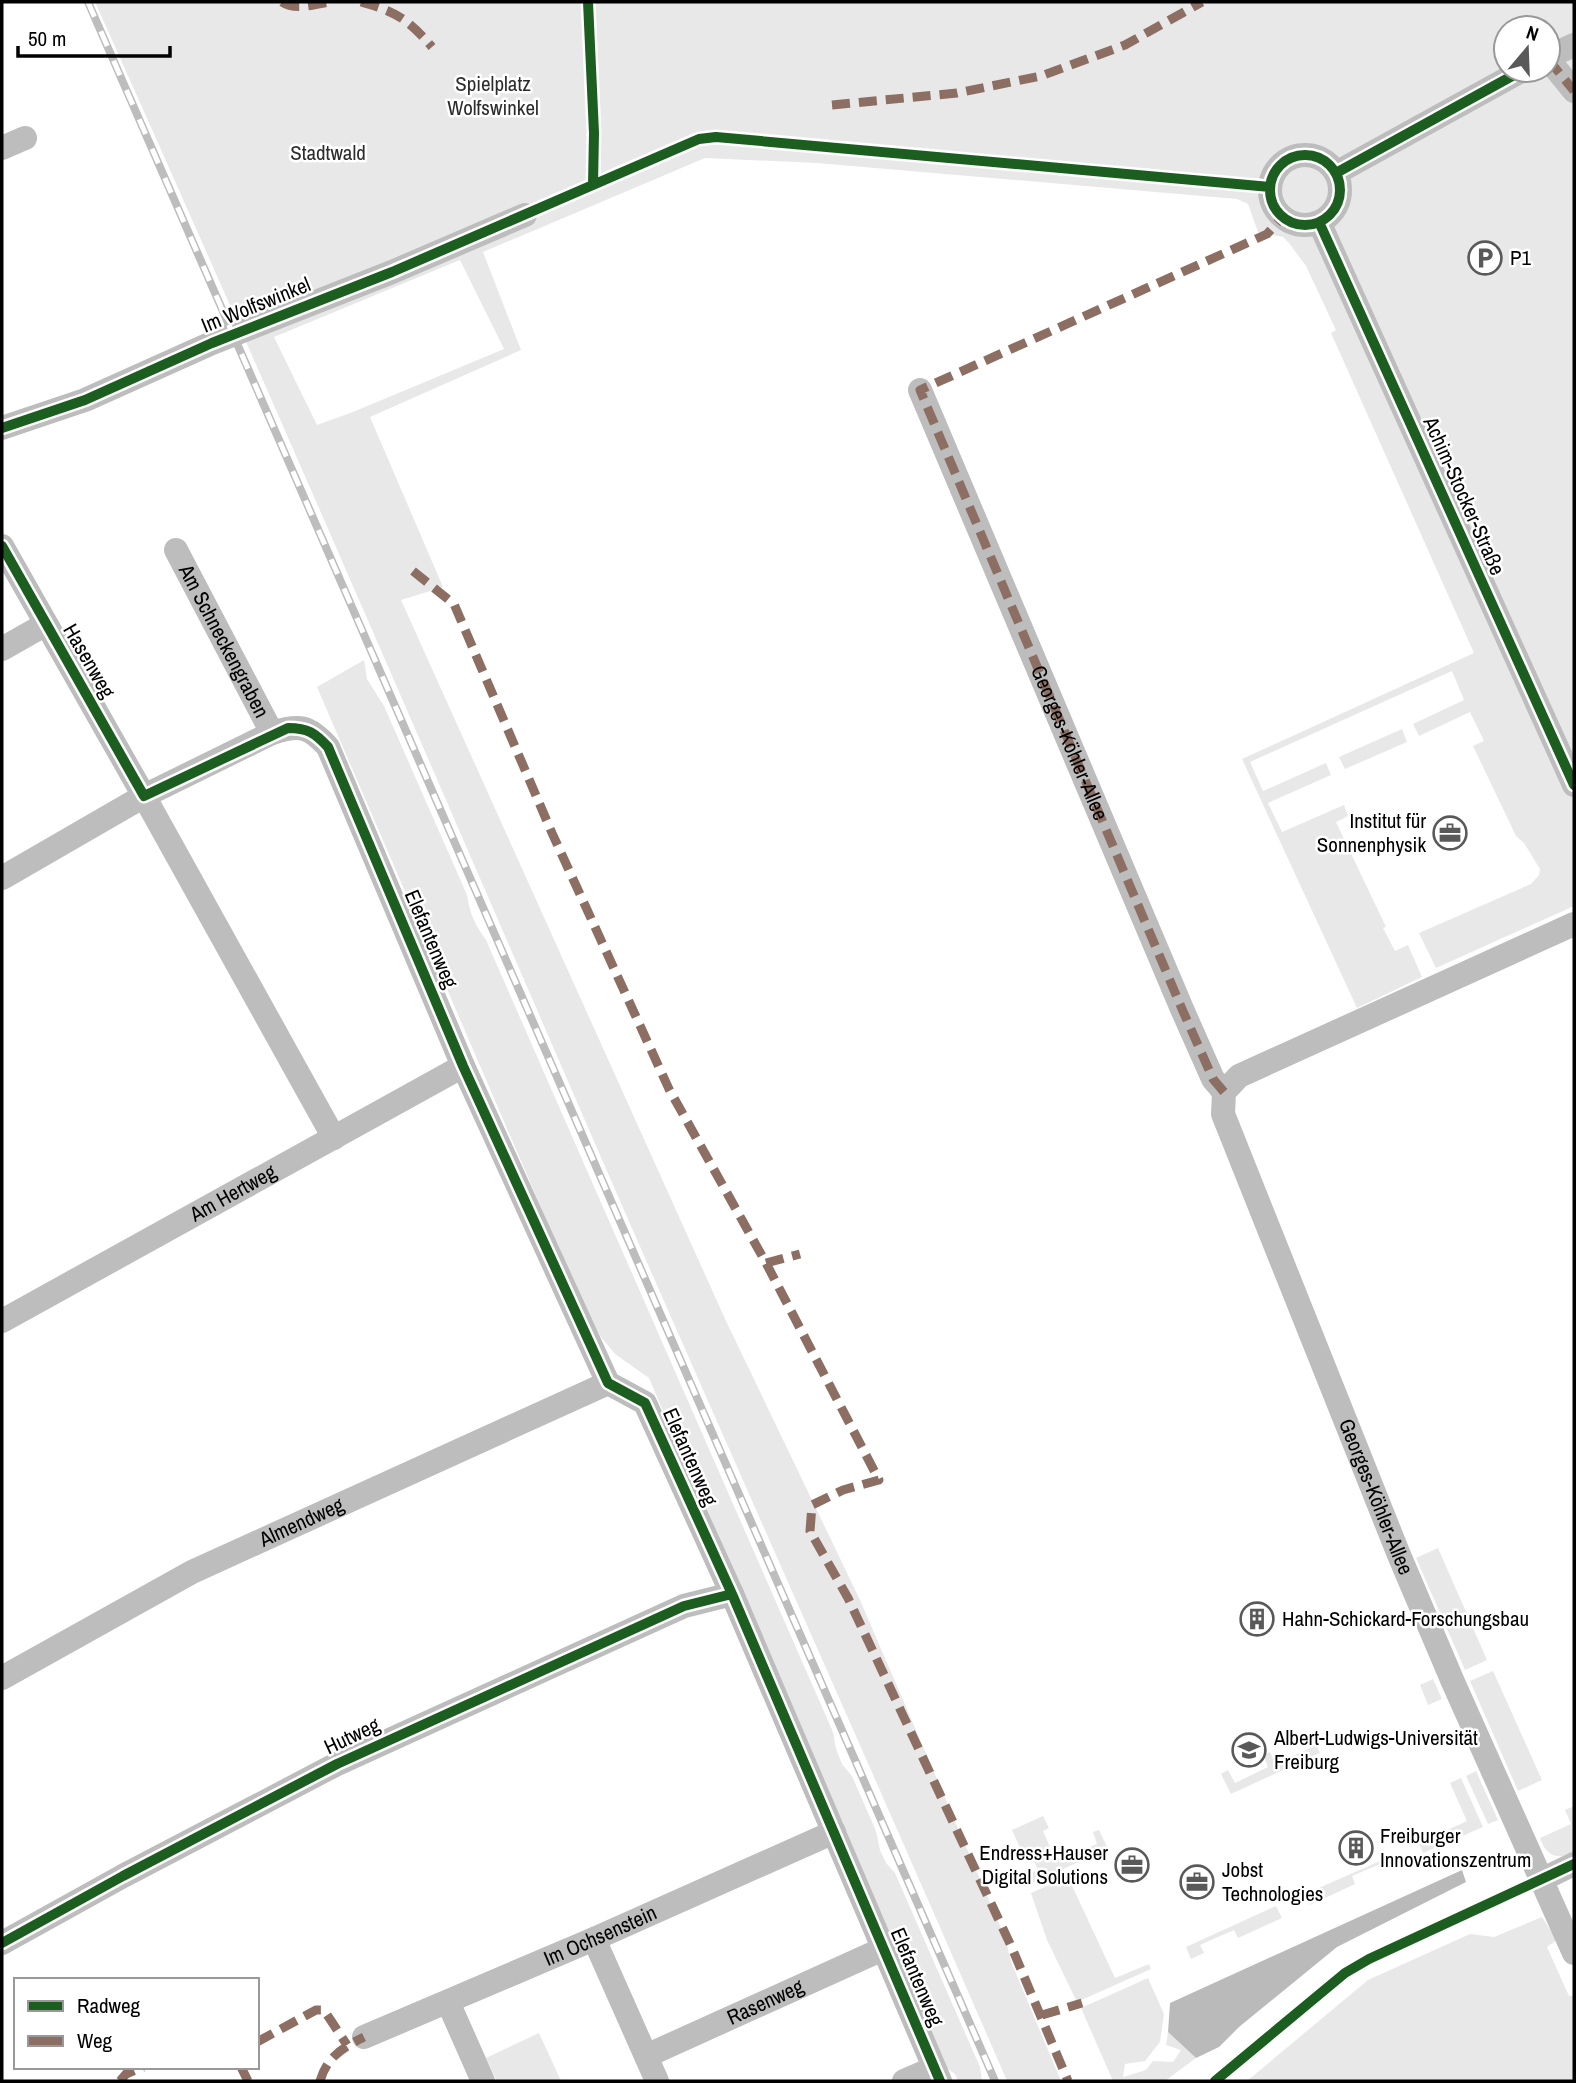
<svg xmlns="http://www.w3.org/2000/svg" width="1576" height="2083" font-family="'Archivo Narrow',sans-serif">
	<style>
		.green { fill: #e8e8e8; fill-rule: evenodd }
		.water { fill: #bababa }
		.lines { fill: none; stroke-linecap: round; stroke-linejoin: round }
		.street { stroke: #bdbdbd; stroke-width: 24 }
		.rail-casing { stroke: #bdbdbd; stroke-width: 8 }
		.rail { stroke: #fff; stroke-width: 5; stroke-dasharray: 16; stroke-linecap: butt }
		.quiet { stroke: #8d6e63; stroke-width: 9; stroke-dasharray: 18 9; stroke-linecap: butt }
		.cycleway-casing { stroke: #fff; stroke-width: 15 }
		.cycleway { stroke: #1b5e20; stroke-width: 10 }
		.labels { text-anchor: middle; stroke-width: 5; stroke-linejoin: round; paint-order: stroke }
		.park-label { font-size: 21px; fill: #2c2c2c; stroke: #fff }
		.poi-label { font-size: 21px; fill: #000; stroke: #fff; text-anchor: start }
		.street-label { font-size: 21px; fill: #000; stroke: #fff }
	</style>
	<rect width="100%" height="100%" fill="#fff"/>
	<path class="green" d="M95 2H1574V906L1436 968 1419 933 1531 884 1539 875 1540 869 1524 843 1516 836 1473 746 1484 741 1470 712 1419 736 1413 724 1464 700 1452 671 1250 762 1263 791 1326 763 1331 775 1268 803 1282 832 1344 805 1348 816 1336 822 1386 927 1383 928 1395 951 1408 945 1422 977 1357 1008 1242 759 1474 653 1331 333 1336 330 1306 266 1289 243 1283 237 1258 232 1248 204 1237 199 817 163 705 158 483 252 521 350 370 417 443 587 401 600 726 1321 860 1600 1004 1935 1012 1964 1061 2081H1007C874 1774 737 1469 603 1162 435 775 268 387 95 2ZM1506 28H1548V70H1506ZM460 260 504 349 353 412 317 425 274 337Z
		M364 660 367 679 384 706 467 895C470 914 475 925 486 940L833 1732 836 1749 842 1764 852 1776 876 1831 880 1850 886 1863 895 1873 980 2067 982 2081H958L955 2074 943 2066 649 1378 615 1354 601 1337 586 1312 317 687Z
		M1402 729 1407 742 1345 769 1339 757Z
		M1438 1548 1487 1660 1465 1670 1416 1558Z
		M1493 1671 1542 1780 1518 1791 1470 1681Z
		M1433 1679 1442 1699 1428 1705 1420 1685Z
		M1311 1733 1320 1753 1231 1794 1221 1774 1228 1770 1235 1783 1268 1767 1263 1755 1270 1752 1276 1764 1310 1748 1305 1736Z
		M1476 1771 1498 1820 1488 1824 1466 1776Z
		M1461 1778 1483 1827 1423 1853 1419 1843 1467 1821 1450 1783Z
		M1574 1806V1853C1557 1860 1546 1856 1540 1838L1571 1824 1565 1810Z
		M1043 1816 1049 1828 1043 1831 1051 1849 1058 1847 1063 1859 1097 1844 1093 1832 1099 1830 1108 1849 1027 1885 1022 1876 1038 1870 1032 1857 1025 1859 1012 1830Z
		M1396 1854 1400 1863 1389 1868 1385 1862 1352 1876 1355 1884 1310 1905 1305 1894Z
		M1068 1877 1115 1978 1149 1964 1151 1969 1077 2002 1047 1940 1031 1893Z
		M1276 1906 1282 1918 1238 1938 1234 1930 1200 1945 1204 1953 1191 1959 1186 1947Z
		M1542 1917 1557 1940 1547 1947 1569 1996H1574V2081H1247L1368 1980 1470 1934 1494 1937Z
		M1148 1978 1164 2014 1160 2042 1145 2061 1125 2064 1123 2077 1146 2070 1153 2061 1173 2062 1181 2050 1166 2045 1168 2032 1196 2058 1165 2081H1113L1081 2008Z
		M539 2033 561 2081H497L486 2058Z"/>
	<path class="water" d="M1462 1870 1466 1882 1337 1947 1239 2027 1219 2047 1196 2058 1168 2032 1170 2003Z"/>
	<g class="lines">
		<g class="street">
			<path d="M1548 57 1574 45"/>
			<path d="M1548 59 1574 91"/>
			<path d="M2 148 25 138"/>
			<circle cx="1305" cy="190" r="35"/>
			<path d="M1336 173 1523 70"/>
			<path d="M1319 222 1574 785"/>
			<path id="s1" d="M920 390 1182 1009 1213 1079 1224 1092"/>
			<path d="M2 428 85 400 212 343 392 272 525 215"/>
			<path d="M2 546 144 796 334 1138"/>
			<path id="s2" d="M176 550 272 733"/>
			<path d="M2 649 46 624"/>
			<path d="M2 878 144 796 272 733C300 724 309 726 328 747L463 1066 608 1383 645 1403 732 1594 940 2081"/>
			<path id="s3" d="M1574 924 1239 1076 1224 1092 1223 1114 1399 1555 1453 1682 1574 1953"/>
			<path id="s4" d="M2 1321 463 1066"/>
			<path id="s5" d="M2 1678 192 1572 608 1383"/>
			<path d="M1541 1880 1574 1864"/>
			<path d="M594 1939 657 2081"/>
			<path d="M2 1943 123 1876 337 1764 684 1606 732 1594"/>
			<path d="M448 2002 483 2081"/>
			<path id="s6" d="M364 2037 594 1939 834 1832"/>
			<path id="s7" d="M646 2056 885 1948"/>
			<path d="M904 2081 934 2068"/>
		</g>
		<defs>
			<path id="rail" d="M88 2 995 2081"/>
		</defs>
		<use href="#rail" class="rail-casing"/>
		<use href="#rail" class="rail"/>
		<path class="quiet" d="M282 2C295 11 316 4 330 2
			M361 2C396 12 407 18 432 47
			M1548 59 1574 91
			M832 105 957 93 1041 76 1125 45 1202 2
			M413 571 454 604 552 833 669 1089 766 1263 879 1480 843 1490 812 1505 810 1531 848 1598 1012 1948 1068 2081
			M1224 1092 1213 1079 1182 1009 920 390 1267 234 1283 216
			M766 1263 800 1254
			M1042 2015 1082 2003
			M257 2042 316 2010H324L347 2045
			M241 2067 248 2081
			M120 2081 126 2074 143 2067
			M320 2081C327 2057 342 2048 364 2037"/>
		<defs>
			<path id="cycleway" d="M588 2 594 133 593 185
				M1270 190a35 35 0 1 1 70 0a35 35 0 1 1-70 0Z
				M1336 173 1523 70
				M1319 222 1574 785
				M2 428 85 400 212 343 392 272 699 139 716 137 1270 187
				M2 546 144 796 288 728C308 728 315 733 328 747L463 1066 608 1383 645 1403 732 1594 940 2081
				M2 1943 123 1876 337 1764 684 1606 732 1594
				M1215 2081 1345 1973 1369 1959 1574 1864"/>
		</defs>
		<use href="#cycleway" class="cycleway-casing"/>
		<use href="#cycleway" class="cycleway"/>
	</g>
	<defs>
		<symbol id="parking-ring" viewBox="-11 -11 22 22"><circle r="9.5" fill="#fff" stroke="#595959" stroke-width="1.5"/><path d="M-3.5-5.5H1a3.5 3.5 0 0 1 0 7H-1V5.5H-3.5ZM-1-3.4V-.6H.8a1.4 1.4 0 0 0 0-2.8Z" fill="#595959"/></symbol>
		<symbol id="office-ring" viewBox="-11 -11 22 22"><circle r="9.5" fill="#fff" stroke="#595959" stroke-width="1.5"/><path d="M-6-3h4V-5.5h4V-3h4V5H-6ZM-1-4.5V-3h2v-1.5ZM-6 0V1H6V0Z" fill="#595959"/></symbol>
		<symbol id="building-ring" viewBox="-11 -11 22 22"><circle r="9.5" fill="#fff" stroke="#595959" stroke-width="1.5"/><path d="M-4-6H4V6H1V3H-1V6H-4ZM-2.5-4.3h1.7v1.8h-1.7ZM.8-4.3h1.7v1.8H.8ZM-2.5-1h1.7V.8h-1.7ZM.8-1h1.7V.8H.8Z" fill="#595959"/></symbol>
		<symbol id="university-ring" viewBox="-11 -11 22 22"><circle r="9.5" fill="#fff" stroke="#595959" stroke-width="1.5"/><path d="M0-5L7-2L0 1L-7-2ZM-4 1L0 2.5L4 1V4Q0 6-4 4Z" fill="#595959"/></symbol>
	</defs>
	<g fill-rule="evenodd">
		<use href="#parking-ring" x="1466" y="239" width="38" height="38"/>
		<use href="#office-ring" x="1431" y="814" width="38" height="38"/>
		<use href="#building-ring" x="1238" y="1600" width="38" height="38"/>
		<use href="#university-ring" x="1230" y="1731" width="38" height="38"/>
		<use href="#building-ring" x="1337" y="1829" width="38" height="38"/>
		<use href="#office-ring" x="1113" y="1846" width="38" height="38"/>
		<use href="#office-ring" x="1178" y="1863" width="38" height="38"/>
	</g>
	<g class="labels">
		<g class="park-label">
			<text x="493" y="91">Spielplatz<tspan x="493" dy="24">Wolfswinkel</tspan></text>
			<text x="328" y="160">Stadtwald</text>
		</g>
		<g class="poi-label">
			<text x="1510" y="265">P1</text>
			<text x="1426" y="828" text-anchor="end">Institut für<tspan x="1426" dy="24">Sonnenphysik</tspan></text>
			<text x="1282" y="1626">Hahn-Schickard-Forschungsbau</text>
			<text x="1274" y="1745">Albert-Ludwigs-Universität<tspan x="1274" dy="24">Freiburg</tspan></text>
			<text x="1380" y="1843">Freiburger<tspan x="1380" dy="24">Innovationszentrum</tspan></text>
			<text x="1108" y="1860" text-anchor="end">Endress+Hauser<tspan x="1108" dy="24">Digital Solutions</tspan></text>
			<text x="1222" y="1877">Jobst<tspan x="1222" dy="24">Technologies</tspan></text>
		</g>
		<g class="street-label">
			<text transform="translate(256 305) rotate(-22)" y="7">Im Wolfswinkel</text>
			<text transform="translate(1464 496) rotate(66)" y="7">Achim-Stocker-Straße</text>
			<text dy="7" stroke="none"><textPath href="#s2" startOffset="103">Am Schneckengraben</textPath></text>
			<text transform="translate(89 661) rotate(60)" y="7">Hasenweg</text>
			<text dy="7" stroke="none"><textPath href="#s1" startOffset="383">Georges-Köhler-Allee</textPath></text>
			<text transform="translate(431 939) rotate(67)" y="7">Elefantenweg</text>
			<text dy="7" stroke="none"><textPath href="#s4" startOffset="264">Am Hertweg</textPath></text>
			<text transform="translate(690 1457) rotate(66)" y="7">Elefantenweg</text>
			<text dy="7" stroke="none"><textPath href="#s3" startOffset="824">Georges-Köhler-Allee</textPath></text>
			<text dy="7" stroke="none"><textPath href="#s5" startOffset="338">Almendweg</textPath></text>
			<text transform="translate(352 1736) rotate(-25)" y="7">Hutweg</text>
			<text dy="7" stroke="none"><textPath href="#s6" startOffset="257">Im Ochsenstein</textPath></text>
			<text transform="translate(917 1977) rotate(67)" y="7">Elefantenweg</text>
			<text dy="7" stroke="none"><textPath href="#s7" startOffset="131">Rasenweg</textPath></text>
		</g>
	</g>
	<rect width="1576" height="2083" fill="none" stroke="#000000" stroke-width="7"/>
	<rect x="14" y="1978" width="245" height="91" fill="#ffffff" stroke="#999999" stroke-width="2"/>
	<rect x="28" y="2001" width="35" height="10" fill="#1b5e20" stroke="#999999" stroke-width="2"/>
	<text x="77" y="2013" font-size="21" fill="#000000">Radweg</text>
	<rect x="28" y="2036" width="35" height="10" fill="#8d6e63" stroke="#999999" stroke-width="2"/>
	<text x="77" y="2048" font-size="21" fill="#000000">Weg</text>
	<g transform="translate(1527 49) rotate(19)"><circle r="33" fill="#ffffff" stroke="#999999" stroke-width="2"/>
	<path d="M0-5L12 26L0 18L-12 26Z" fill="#595959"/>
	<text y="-10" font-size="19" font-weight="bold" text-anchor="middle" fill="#000000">N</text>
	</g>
	<path d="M18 46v10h152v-10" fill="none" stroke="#000000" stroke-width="3.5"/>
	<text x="28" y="46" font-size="21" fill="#000000" stroke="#ffffff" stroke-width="5" paint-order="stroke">50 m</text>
</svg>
